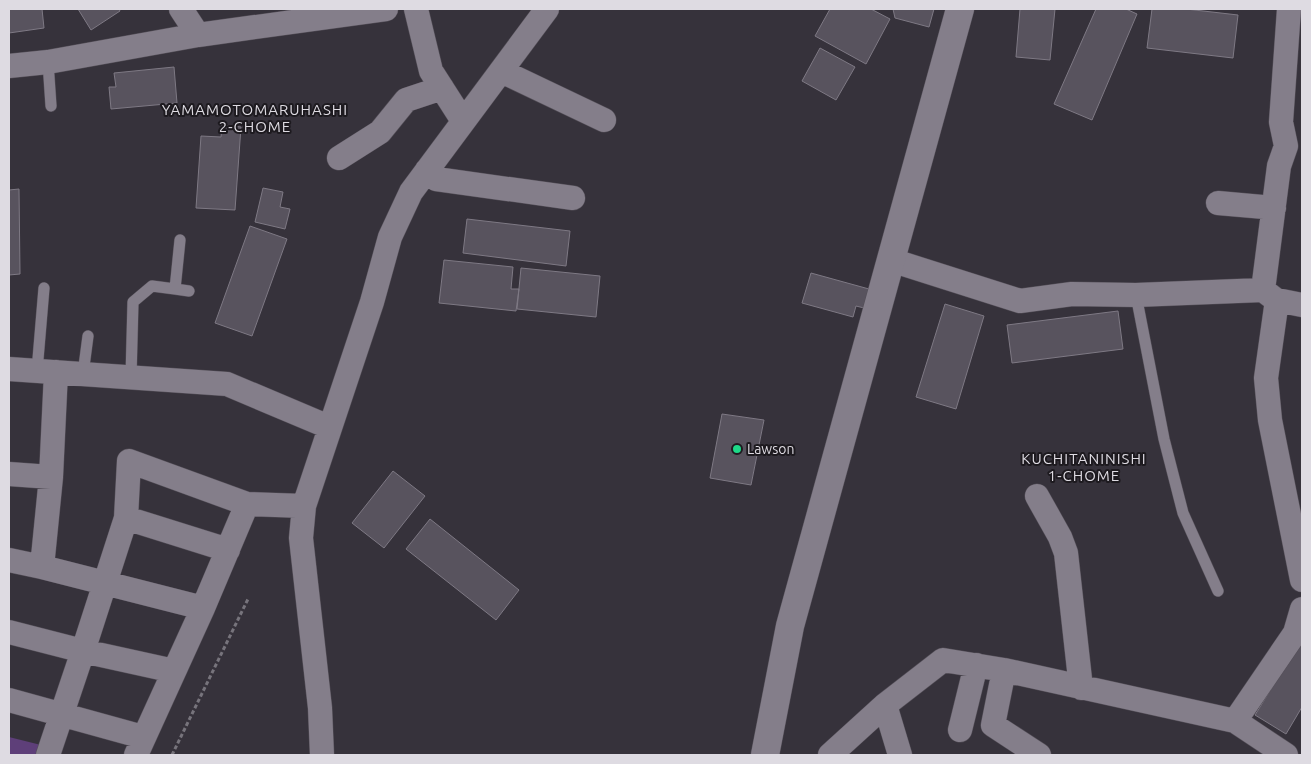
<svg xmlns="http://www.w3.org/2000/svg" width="1311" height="764" font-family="Ubuntu,sans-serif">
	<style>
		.green { fill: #5e3f79 }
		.building { fill: #58535e; stroke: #7e7984 }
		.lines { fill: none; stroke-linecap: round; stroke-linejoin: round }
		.service-casing { stroke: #544f58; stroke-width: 12 }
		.minor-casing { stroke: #544f58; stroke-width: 25 }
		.tertiary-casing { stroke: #544f58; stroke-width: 29 }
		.path { stroke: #77747c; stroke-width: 3; stroke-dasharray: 4 2.5; stroke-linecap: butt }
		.service { stroke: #847e8a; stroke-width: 11 }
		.minor { stroke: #847e8a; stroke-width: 24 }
		.tertiary { stroke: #847e8a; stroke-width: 28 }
		.poi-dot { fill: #1dd988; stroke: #1d1a1f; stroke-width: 2 }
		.labels { text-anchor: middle; stroke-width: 4; stroke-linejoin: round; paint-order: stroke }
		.poi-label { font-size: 14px; fill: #dedbe2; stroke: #1d1a1f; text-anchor: start }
		.neighbourhood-label { font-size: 15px; letter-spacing: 1px; fill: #dedbe2; stroke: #1d1a1f }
	</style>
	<rect width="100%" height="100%" fill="#36323b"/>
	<path class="green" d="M9 737 49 747 46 755H9Z"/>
	<path class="building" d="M9 9H42L44 28 9 33Z
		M78 9H119L120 11 91 30Z
		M830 9H871L890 19 866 64 815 36Z
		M893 9H934L929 27 895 18Z
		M1020 9H1055L1050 60 1016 57Z
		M1096 9H1126L1137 14 1092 120 1054 104Z
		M1152 9H1186L1238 15 1233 58 1147 48Z
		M820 48 855 67 836 100 802 81Z
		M174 67 177 103 111 109 109 87H116L114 73Z
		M222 125 241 127 235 210 196 208 201 136 221 137Z
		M263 188 283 192 280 207 290 209 285 229 255 222Z
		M19 189 20 274 9 275V190Z
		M467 219 570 231 566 266 463 253Z
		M250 226 287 239 252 336 215 323Z
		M444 260 513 267 511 289H519L516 311 439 303Z
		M521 268 600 276 596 317 517 309Z
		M811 273 869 289 864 308 856 306 853 317 802 303Z
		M945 304 984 316 956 409 916 397Z
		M1118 311 1123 349 1012 363 1007 325Z
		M722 414 764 420 751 485 710 478Z
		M393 471 425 496 384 548 352 523Z
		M430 519 519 590 496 620 406 549Z
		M1302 639V707L1286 734 1255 715Z"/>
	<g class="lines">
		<defs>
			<path id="service" d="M48 62 51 106
				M175 289 189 291
				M1136 295 1164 439 1183 513 1218 591
				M37 371 44 288
				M83 374 88 336
				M131 377 133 302 152 286 175 289 180 240"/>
			<path id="minor" d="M181 9 198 35 386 9
				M416 9 431 71 463 121
				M9 66 48 62 198 35
				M501 71 604 120
				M339 158 380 132 406 100 442 88
				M427 170 436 179 573 198
				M1218 203 1274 208
				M891 260 1020 301 1072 294 1136 295 1263 290
				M1276 300 1263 290 1279 166 1286 146 1281 122 1289 9
				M1302 305 1277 300 1266 378 1270 420 1302 580
				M9 369 227 384 329 427
				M9 474 51 477
				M1037 496 1060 537 1066 553 1081 688
				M126 518 129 461 247 504 304 506
				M9 560 42 567 51 477 56 372
				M42 567 203 608 136 755
				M203 608 247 504
				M9 632 83 651 48 755
				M1004 670 993 725 1039 755
				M174 671 83 651 126 518 228 550
				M9 700 143 737
				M885 705 900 755
				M1235 721 1295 633 1302 609
				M960 730 976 665
				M322 755 320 708 301 538 304 506 372 302 390 237 411 192 547 9
				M830 755 885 705 943 660 1004 670 1235 721 1286 755"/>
			<path id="tertiary" d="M765 755 790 626 960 9"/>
		</defs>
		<use href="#service" class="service-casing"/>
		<use href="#minor" class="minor-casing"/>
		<use href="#tertiary" class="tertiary-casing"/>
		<path class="path" d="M172 755 248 599"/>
		<use href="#service" class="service"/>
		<use href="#minor" class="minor"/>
		<use href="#tertiary" class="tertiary"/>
	</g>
	<circle class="poi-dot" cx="737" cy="449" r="5"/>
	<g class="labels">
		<g class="poi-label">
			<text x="747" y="454">Lawson</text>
		</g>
		<g class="neighbourhood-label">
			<text x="255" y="115">YAMAMOTOMARUHASHI<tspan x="255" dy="17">2-CHOME</tspan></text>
			<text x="1084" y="464">KUCHITANINISHI<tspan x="1084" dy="17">1-CHOME</tspan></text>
		</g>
	</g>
	<rect width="1311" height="764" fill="none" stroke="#dedbe2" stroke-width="20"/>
</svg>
